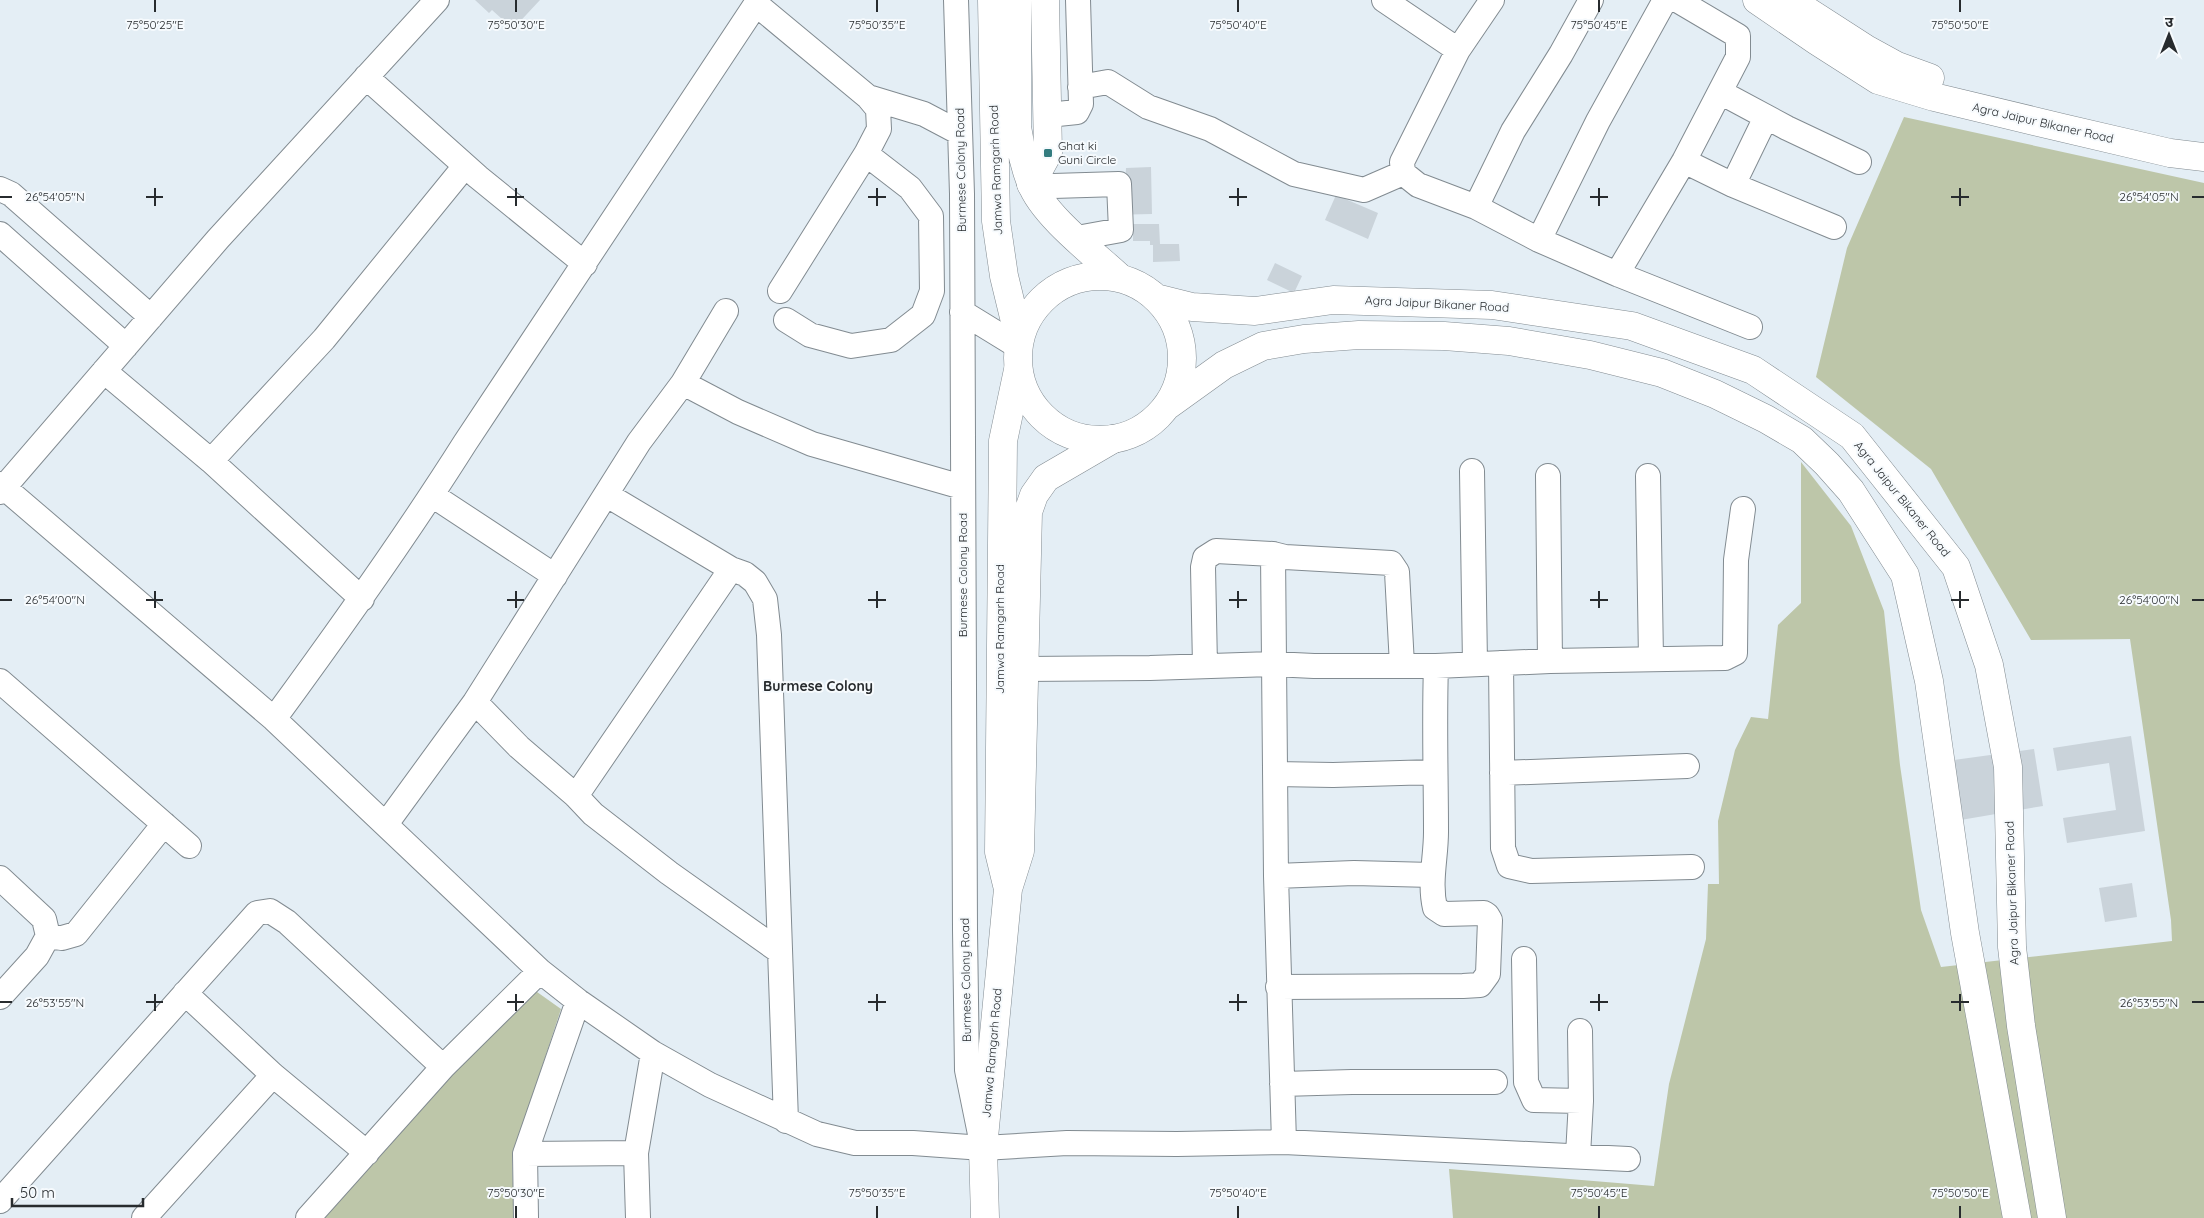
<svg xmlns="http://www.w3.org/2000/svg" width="2204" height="1218" font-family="Quicksand,'Noto Sans Devanagari',sans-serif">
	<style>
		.green { fill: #bdc6a9 }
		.building { fill: #cad3da }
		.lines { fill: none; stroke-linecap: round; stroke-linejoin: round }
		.minor-casing { stroke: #828b91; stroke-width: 26 }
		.major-casing { stroke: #828b91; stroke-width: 29 }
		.highway-casing { stroke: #828b91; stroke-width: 29 }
		.minor { stroke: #fff; stroke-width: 24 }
		.major { stroke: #fff; stroke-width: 28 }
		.highway { stroke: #fff; stroke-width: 28 }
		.ticks { fill: none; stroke: #272b2e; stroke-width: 2 }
		.poi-dot { fill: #337c7f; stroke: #f6fafd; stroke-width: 2 }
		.labels { text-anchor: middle; stroke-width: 4; stroke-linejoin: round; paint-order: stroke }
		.street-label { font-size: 12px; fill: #272b2e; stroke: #f6fafd }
		.poi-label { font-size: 12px; fill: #272b2e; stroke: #f6fafd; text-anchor: start }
		.neighbourhood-label { font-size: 14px; font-weight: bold; fill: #272b2e; stroke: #f6fafd }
		.ticks-label { font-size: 12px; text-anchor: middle; fill: #272b2e; stroke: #f6fafd; stroke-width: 4; stroke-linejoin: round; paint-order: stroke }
	</style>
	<rect width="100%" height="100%" fill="#e4eef5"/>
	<path class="green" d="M1904 117 2204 183V1218H1453L1449 1169 1654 1186 1669 1084 1706 939 1708 884H1719L1718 821 1735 750 1751 717 1768 719 1778 625 1801 603V462L1851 526 1884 611 1900 765 1921 910 1941 967 2172 941 2171 920 2130 639 2031 640 1931 469 1816 377 1847 248Z
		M530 987 561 1009 512 1158 514 1218H324Z"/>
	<path class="building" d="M475 0H540L513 29 492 10 489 13Z
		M1151 167 1152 214 1108 215 1125 190 1126 168Z
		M1336 195 1378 213 1368 239 1325 220Z
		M1133 224H1159L1160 244H1179L1180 261 1153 262V245H1150V241H1133Z
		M1275 263 1302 276 1294 293 1267 280Z
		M2131 736 2145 831 2067 843 2063 818 2116 810 2109 763 2057 771 2053 748Z
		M2034 749 2043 806 1943 823 1932 763Z
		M2132 883 2137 917 2105 922 2099 888Z"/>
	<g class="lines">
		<defs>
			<path id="minor" d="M956 0 962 194 965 930 967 1070 980 1134
				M1384 0 1458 50
				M1492 0 1458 50 1402 162 1403 173 1418 185 1476 207 1539 240 1617 274 1750 327
				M366 77 478 177 585 264
				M1080 87 1108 82 1148 107 1210 129 1294 174 1364 190 1403 173
				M1720 92 1787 128 1859 162
				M868 97 924 114 960 133
				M1048 115 1077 112 1081 104 1078 0
				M1684 161 1733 185 1834 227
				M1031 184 1053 186 1119 184 1121 230 1077 238
				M1733 185 1766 117
				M0 189 11 194 151 317
				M1476 207 1513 131 1561 54 1591 0
				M0 234 126 346
				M1539 240 1598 121 1665 0
				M1617 274 1684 161 1738 57V36L1677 0
				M962 312 1019 347
				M786 320 810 335 851 346 891 340 923 315 932 291 931 216 910 188 866 154
				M104 371 211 461 362 599
				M683 383 738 412 812 444 962 487
				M211 461 324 339 465 166
				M1472 471 1475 664
				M1548 476 1550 661
				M1648 476 1651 659
				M0 484 274 719 540 971 578 1001 653 1053 710 1085 817 1134 855 1143H913L983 1148 1067 1143 1177 1144 1284 1142 1628 1159
				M0 492 218 239 437 0
				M432 495 555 576
				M607 495 731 569 745 574 755 582 765 599 769 635 786 1121
				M1501 663 1503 848 1509 866 1531 871 1692 867
				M1205 666 1203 567 1205 558 1216 551 1273 554
				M1024 669 1150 668 1273 664 1314 666H1436L1550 661 1725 658 1735 653 1736 560 1743 509
				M0 681 189 846
				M475 702 519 747 576 796 593 814 669 873 779 951
				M274 719C340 629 405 538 465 443L756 4 868 97 878 109 879 129 866 154 780 291
				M1502 773 1687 766
				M1275 774 1333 775 1434 772
				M576 796 731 569
				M386 824 475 702 639 442 683 383 726 311
				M1276 876 1354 873 1432 875
				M0 878 44 919 48 936 37 956 0 997
				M48 936 62 938 76 934 164 824
				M1524 959 1526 1082 1534 1100 1581 1101
				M1278 987 1463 986 1480 985 1488 974 1490 920 1487 915 1484 913 1444 914 1435 908C1429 882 1436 858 1436 832 1436 776 1434 721 1436 666
				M185 993 273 1075 367 1153
				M1282 1084 1352 1082H1495
				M1284 1142 1276 876 1273 554 1285 557 1391 563 1397 572 1402 665
				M525 1154 636 1153
				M1578 1155 1581 1101 1580 1031
				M0 1201 257 913 270 911 287 922 443 1067
				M144 1218 273 1075
				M308 1218 443 1067 540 971
				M526 1218 525 1154 578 1001
				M638 1218 636 1153 653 1053"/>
			<path id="major" d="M1031 184 1048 153 1045 0
				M1008 889 999 852 1003 441 1018 370
				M985 1218 983 1148 1008 889 1020 851 1028 512 1034 495 1046 478 1113 439"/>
			<path id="highway" d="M992 0 996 221 1004 276 1019 338
				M1017 0V127C1020 145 1024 165 1031 183 1043 215 1093 253 1119 277
				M1757 0 1817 41 1878 80 1934 97 2063 128 2170 153 2204 157
				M1790 0 1866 49 1897 66 1930 78
				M1018 358a82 82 0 1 1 164 0a82 82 0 1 1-164 0Z
				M1156 298 1192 307 1255 311 1333 300 1492 305 1632 326 1753 370 1852 436 1956 567 1989 665 2008 767 2012 947 2021 1026 2052 1218
				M1167 406 1224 365 1263 346 1304 339 1359 335 1444 336 1509 341 1590 355 1662 373 1715 394 1766 419 1802 440 1827 464 1851 491 1905 575 1929 681 1965 933 2017 1218"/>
		</defs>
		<use href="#minor" class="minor-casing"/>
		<use href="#major" class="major-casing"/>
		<use href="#highway" class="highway-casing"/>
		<use href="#minor" class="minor"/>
		<use href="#major" class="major"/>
		<use href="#highway" class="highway"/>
	</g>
	<path class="ticks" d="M155 0V12M516 0V12M877 0V12M1238 0V12M1599 0V12M1960 0V12M155 188V206M516 188V206M877 188V206M1238 188V206M1599 188V206M1960 188V206M0 197H12M146 197H163M507 197H524M868 197H886M1229 197H1247M1590 197H1608M1951 197H1969M2192 197H2204M155 591V608M516 591V608M877 591V608M1238 591V608M1599 591V608M1960 591V608M0 600H12M146 600H163M507 600H524M868 600H886M1229 600H1247M1590 600H1608M1951 600H1969M2192 600H2204M155 994V1011M516 994V1011M877 994V1011M1238 994V1011M1599 994V1011M1960 994V1011M0 1002H12M146 1002H163M507 1002H524M868 1002H886M1229 1002H1247M1590 1002H1608M1951 1002H1969M2192 1002H2204M516 1206V1218M877 1206V1218M1238 1206V1218M1599 1206V1218M1960 1206V1218"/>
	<rect class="poi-dot" x="1043" y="148" width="10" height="10" rx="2.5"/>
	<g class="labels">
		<g class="street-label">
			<text transform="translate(2043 123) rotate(13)" y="4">Agra Jaipur Bikaner Road</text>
			<text transform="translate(961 170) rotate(-91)" y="4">Burmese Colony Road</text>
			<text transform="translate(996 170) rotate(-92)" y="4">Jamwa Ramgarh Road</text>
			<text transform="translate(1437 304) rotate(3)" y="4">Agra Jaipur Bikaner Road</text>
			<text transform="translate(1902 499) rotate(51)" y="4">Agra Jaipur Bikaner Road</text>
			<text transform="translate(963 575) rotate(-90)" y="4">Burmese Colony Road</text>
			<text transform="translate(1000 629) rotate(-90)" y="4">Jamwa Ramgarh Road</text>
			<text transform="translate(2012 893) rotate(-92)" y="4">Agra Jaipur Bikaner Road</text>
			<text transform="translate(966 980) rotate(-91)" y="4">Burmese Colony Road</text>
			<text transform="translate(992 1053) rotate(-85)" y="4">Jamwa Ramgarh Road</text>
		</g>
		<g class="poi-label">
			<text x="1058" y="150">Ghat ki<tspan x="1058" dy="14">Guni Circle</tspan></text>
		</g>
		<g class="neighbourhood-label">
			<text x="818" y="691">Burmese Colony</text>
		</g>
	</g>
	<g class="ticks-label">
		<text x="155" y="29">75°50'25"E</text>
		<text x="516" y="29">75°50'30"E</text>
		<text x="877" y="29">75°50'35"E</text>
		<text x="1238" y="29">75°50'40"E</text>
		<text x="1599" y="29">75°50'45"E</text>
		<text x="1960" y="29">75°50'50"E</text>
		<text x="55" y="201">26°54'05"N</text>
		<text x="2149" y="201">26°54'05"N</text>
		<text x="55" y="604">26°54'00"N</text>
		<text x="2149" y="604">26°54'00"N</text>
		<text x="55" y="1007">26°53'55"N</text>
		<text x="2149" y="1007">26°53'55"N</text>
		<text x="516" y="1197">75°50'30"E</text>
		<text x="877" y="1197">75°50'35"E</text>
		<text x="1238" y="1197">75°50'40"E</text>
		<text x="1599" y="1197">75°50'45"E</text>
		<text x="1960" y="1197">75°50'50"E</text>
	</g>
	<g transform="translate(2169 35)" stroke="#f6fafd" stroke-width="4" paint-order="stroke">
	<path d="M0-4L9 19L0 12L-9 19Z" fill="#272b2e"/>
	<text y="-8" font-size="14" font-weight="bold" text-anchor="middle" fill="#272b2e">उ</text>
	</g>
	<path d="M12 1198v8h131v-8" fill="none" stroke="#272b2e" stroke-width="2.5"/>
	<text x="20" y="1198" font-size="15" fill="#272b2e" stroke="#f6fafd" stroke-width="4" paint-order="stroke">50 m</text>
</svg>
